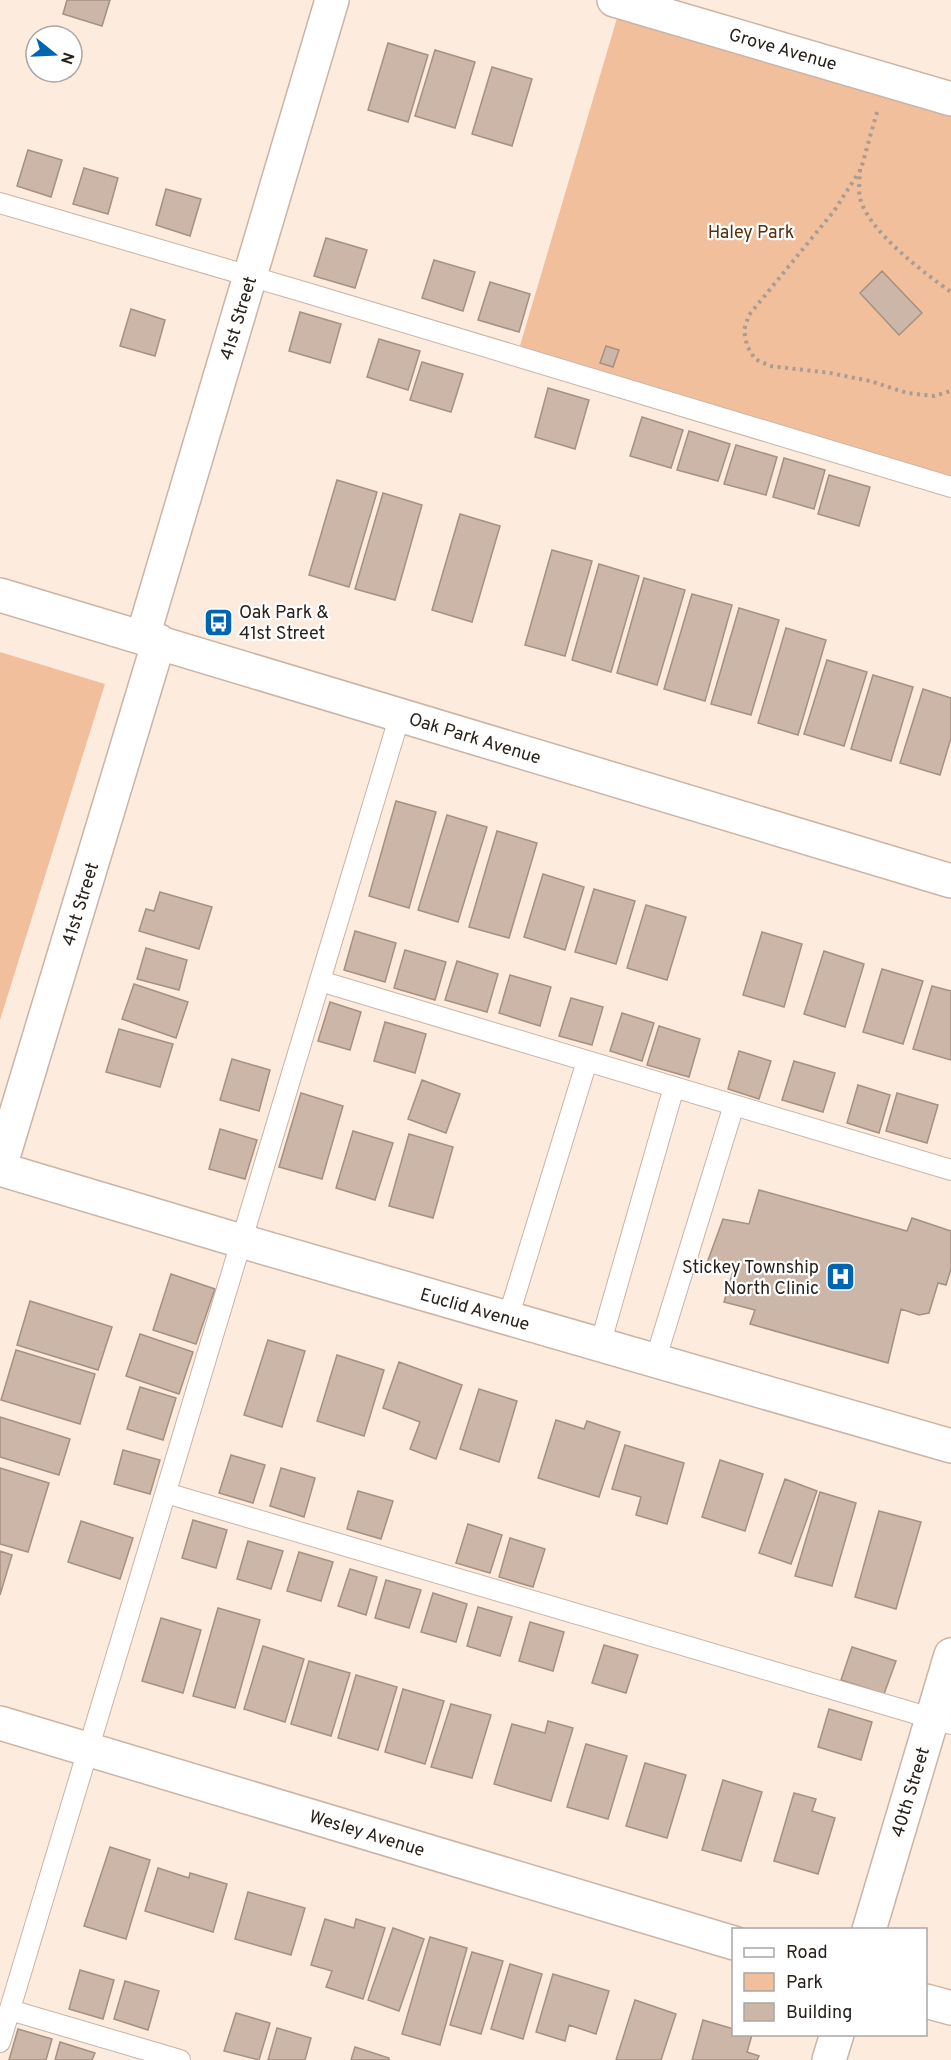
<svg xmlns="http://www.w3.org/2000/svg" width="951" height="2060" font-family="Overpass,sans-serif">
	<style>
		.green { fill: #f2bf9c }
		.building { fill: #ccb6a7; stroke: #a59081; stroke-width: 1.5 }
		.lines { fill: none; stroke-linecap: round; stroke-linejoin: round }
		.service-casing { stroke: #cab4a5; stroke-width: 22 }
		.minor-casing { stroke: #cab4a5; stroke-width: 36 }
		.path { stroke: #aa9c92; stroke-width: 4; stroke-dasharray: 3 4.5; stroke-linecap: butt }
		.service { stroke: #fff; stroke-width: 20 }
		.minor { stroke: #fff; stroke-width: 33 }
		.labels { text-anchor: middle; stroke-width: 4.5; stroke-linejoin: round; paint-order: stroke }
		.street-label { font-size: 18px; fill: #29211b; stroke: #fff }
		.park-label { font-size: 18px; fill: #592e08; stroke: #fff }
		.poi-label { font-size: 18px; fill: #29211b; stroke: #fff; text-anchor: start }
	</style>
	<rect width="100%" height="100%" fill="#fdebde"/>
	<path class="green" d="M620 8 951 108V476L519 349Z
		M0 652 105 684 0 1020Z"/>
	<path class="building" d="M67 0H110L102 26 63 14Z
		M388 43 428 55 408 122 368 110Z
		M435 50 475 62 455 128 415 116Z
		M492 67 532 79 512 146 472 134Z
		M28 150 62 160 51 197 17 186Z
		M84 168 118 178 108 214 73 204Z
		M166 189 201 199 190 236 156 225Z
		M326 238 367 250 355 288 314 276Z
		M434 260 475 272 463 311 422 298Z
		M882 271 922 313 899 335 860 293Z
		M490 282 530 294 519 332 478 320Z
		M131 309 165 320 155 356 120 346Z
		M300 312 341 324 330 363 289 351Z
		M379 339 420 351 408 390 367 377Z
		M606 346 619 350 613 367 600 363Z
		M422 362 463 374 451 412 410 400Z
		M548 388 589 400 575 449 535 437Z
		M642 417 683 430 671 468 630 456Z
		M689 431 730 444 718 481 677 470Z
		M736 445 777 457 766 495 724 484Z
		M784 458 825 470 814 509 773 497Z
		M829 475 870 487 859 526 818 514Z
		M337 480 377 492 349 587 309 575Z
		M383 493 422 505 395 600 355 589Z
		M460 514 500 526 472 622 432 610Z
		M552 550 592 561 565 656 525 645Z
		M599 564 639 576 611 672 572 660Z
		M644 578 685 590 657 685 617 673Z
		M692 594 732 605 705 701 664 689Z
		M739 608 779 620 751 715 711 704Z
		M786 628 826 640 798 735 758 723Z
		M827 660 867 672 844 746 804 734Z
		M873 675 913 687 891 761 851 749Z
		M923 689 951 698V738L940 775 900 763Z
		M396 801 436 812 409 908 369 896Z
		M447 815 487 827 458 922 418 910Z
		M497 831 537 843 509 938 469 927Z
		M543 874 584 887 565 950 524 937Z
		M594 889 635 901 616 964 575 952Z
		M160 892 212 907 199 949 139 931 146 909 154 911Z
		M646 905 686 917 667 980 627 968Z
		M355 931 396 943 385 982 344 970Z
		M762 932 802 944 784 1007 743 995Z
		M146 948 187 960 179 990 137 979Z
		M405 950 446 962 435 1000 394 988Z
		M824 951 864 964 845 1027 804 1014Z
		M457 961 498 974 487 1012 445 1000Z
		M882 969 923 981 903 1044 863 1032Z
		M510 975 551 987 540 1026 499 1013Z
		M134 984 188 1002 176 1038 122 1019Z
		M932 986 951 991V1060L913 1049Z
		M571 998 603 1007 592 1045 559 1036Z
		M330 1002 361 1012 350 1050 318 1041Z
		M622 1013 654 1023 642 1061 610 1051Z
		M385 1022 426 1034 415 1073 374 1061Z
		M659 1026 700 1039 689 1077 647 1065Z
		M119 1029 173 1044 160 1087 106 1072Z
		M739 1051 771 1061 759 1099 728 1089Z
		M232 1059 270 1070 259 1111 220 1100Z
		M794 1061 835 1073 823 1112 782 1100Z
		M422 1080 460 1094 446 1133 408 1119Z
		M858 1085 890 1095 879 1133 847 1123Z
		M301 1093 343 1106 322 1179 279 1167Z
		M897 1093 938 1105 927 1143 886 1131Z
		M220 1129 257 1140 245 1179 209 1169Z
		M353 1131 393 1143 375 1200 336 1188Z
		M409 1134 453 1147 433 1218 389 1206Z
		M759 1190 907 1231 912 1218 951 1231V1269L946 1285 938 1283 929 1313 919 1315 901 1309 888 1363 750 1324 755 1310 724 1302 733 1271 707 1263 723 1219 749 1224Z
		M171 1274 215 1289 196 1344 153 1330Z
		M30 1301 112 1327 98 1370 17 1345Z
		M140 1334 193 1352 179 1394 126 1376Z
		M268 1340 305 1351 282 1427 244 1415Z
		M16 1350 95 1374 80 1424 1 1400Z
		M337 1355 384 1370 364 1436 317 1421Z
		M399 1362 462 1385 436 1459 410 1449 420 1422 383 1408Z
		M140 1387 176 1398 163 1440 127 1429Z
		M479 1389 517 1401 499 1462 460 1449Z
		M0 1417 70 1439 59 1475 0 1457Z
		M556 1420 584 1429 587 1421 620 1432 599 1497 538 1478Z
		M625 1445 684 1463 667 1524 636 1515 641 1497 612 1489Z
		M123 1450 160 1460 150 1494 114 1484Z
		M231 1455 265 1465 253 1503 219 1493Z
		M720 1460 763 1474 745 1531 702 1517Z
		M0 1468 49 1483 28 1552 0 1544Z
		M281 1468 315 1478 304 1517 270 1506Z
		M785 1479 817 1491 791 1564 759 1553Z
		M358 1491 393 1501 381 1539 347 1529Z
		M820 1492 856 1503 832 1586 795 1576Z
		M879 1511 921 1522 896 1609 855 1597Z
		M193 1520 227 1530 216 1568 182 1558Z
		M81 1521 133 1538 120 1579 68 1562Z
		M468 1524 502 1535 490 1573 456 1563Z
		M510 1538 545 1549 533 1587 499 1577Z
		M248 1541 283 1551 271 1589 237 1579Z
		M0 1551 12 1555 0 1595Z
		M299 1552 333 1562 321 1601 287 1591Z
		M350 1569 377 1577 366 1615 338 1606Z
		M386 1580 421 1590 409 1628 375 1618Z
		M433 1593 467 1604 456 1642 421 1632Z
		M478 1607 512 1617 500 1656 467 1646Z
		M218 1608 260 1620 235 1708 193 1696Z
		M161 1618 201 1630 183 1693 142 1681Z
		M530 1622 564 1632 553 1671 519 1661Z
		M604 1645 638 1655 626 1693 592 1683Z
		M263 1646 304 1659 285 1722 244 1709Z
		M852 1647 896 1661 884 1694 841 1680Z
		M309 1661 350 1673 331 1736 291 1724Z
		M356 1675 397 1687 378 1750 338 1738Z
		M403 1689 444 1701 425 1764 385 1752Z
		M451 1704 491 1715 472 1778 431 1767Z
		M829 1709 872 1722 861 1760 818 1747Z
		M548 1721 573 1728 551 1801 494 1784 512 1724 545 1733Z
		M586 1744 627 1756 608 1819 567 1807Z
		M645 1763 686 1775 667 1838 626 1826Z
		M723 1780 762 1792 741 1861 702 1850Z
		M794 1793 816 1799 812 1811 835 1818 818 1874 774 1861Z
		M110 1847 150 1860 126 1939 84 1926Z
		M158 1868 189 1878 190 1873 227 1884 213 1932 145 1911Z
		M248 1892 305 1908 291 1955 235 1939Z
		M325 1919 354 1928 356 1919 385 1928 363 1999 326 1987 332 1971 311 1965Z
		M393 1928 424 1939 399 2011 368 2000Z
		M430 1937 467 1948 440 2045 402 2034Z
		M472 1952 503 1961 481 2034 450 2025Z
		M510 1964 542 1974 523 2039 491 2029Z
		M80 1970 114 1980 103 2019 69 2009Z
		M553 1974 609 1991 596 2034 569 2025 565 2041 536 2032Z
		M125 1981 159 1991 148 2030 114 2019Z
		M635 2000 676 2014 661 2060H616Z
		M236 2013 270 2023 259 2060 224 2051Z
		M703 2020 734 2029V2034L752 2035 747 2052 759 2056 757 2060H692Z
		M277 2028 311 2038 305 2060H268Z
		M18 2029 52 2039 46 2060H9Z
		M60 2042 95 2053 92 2060H55Z
		M355 2047 389 2058V2060H351Z"/>
	<g class="lines">
		<defs>
			<path id="service" d="M0 203 304 292 951 487
				M320 981 951 1170
				M508 1318 587 1061
				M600 1345 674 1087
				M655 1361 734 1105
				M166 1493 951 1724
				M10 2010 180 2060
				M0 2042 400 715"/>
			<path id="minor" d="M614 0 951 99
				M0 595 951 881
				M143 636 332 0
				M0 1167 159 641
				M0 1169 241 1241 951 1446
				M0 1723 734 1943
				M869 1930 951 1655
				M926 2001 951 2008
				M829 2060 837 2034"/>
		</defs>
		<use href="#service" class="service-casing"/>
		<use href="#minor" class="minor-casing"/>
		<path class="path" d="M877 112 861 169 834 211 749 315 744 330 747 346 755 359 770 366 830 373 870 381 907 393 934 396 951 391
			M860 169C860 178 858 189 860 198 868 231 924 273 951 292"/>
		<use href="#service" class="service"/>
		<use href="#minor" class="minor"/>
	</g>
	<defs>
		<symbol id="bus-square" viewBox="-11 -11 22 22"><rect x="-9" y="-9" width="18" height="18" rx="4" fill="#0065b1" stroke="#fff"/><path d="M-5-6H5V4H4V6H2V4H-2V6H-4V4H-5ZM-3.5-4V0h7V-4ZM-3.5 1.2v1.5H-2V1.2ZM2 1.2v1.5H3.5V1.2Z" fill="#fff"/></symbol>
		<symbol id="hospital-square" viewBox="-11 -11 22 22"><rect x="-9" y="-9" width="18" height="18" rx="4" fill="#0065b1" stroke="#fff"/><path d="M-5-5h3v3.5h4V-5h3V5h-3V1.5h-4V5h-3Z" fill="#fff"/></symbol>
	</defs>
	<g fill-rule="evenodd">
		<use href="#bus-square" x="202" y="606" width="33" height="33"/>
		<use href="#hospital-square" x="824" y="1260" width="33" height="33"/>
	</g>
	<g class="labels">
		<g class="street-label">
			<text transform="translate(783 49) rotate(16)" y="6">Grove Avenue</text>
			<text transform="translate(238 318) rotate(-73)" y="6">41st Street</text>
			<text transform="translate(475 738) rotate(17)" y="6">Oak Park Avenue</text>
			<text transform="translate(80 904) rotate(-73)" y="6">41st Street</text>
			<text transform="translate(475 1309) rotate(16)" y="6">Euclid Avenue</text>
			<text transform="translate(910 1792) rotate(-73)" y="6">40th Street</text>
			<text transform="translate(367 1833) rotate(17)" y="6">Wesley Avenue</text>
		</g>
		<g class="park-label">
			<text x="751" y="238">Haley Park</text>
		</g>
		<g class="poi-label">
			<text x="239" y="618">Oak Park &amp;<tspan x="239" dy="21">41st Street</tspan></text>
			<text x="819" y="1273" text-anchor="end">Stickey Township<tspan x="819" dy="21">North Clinic</tspan></text>
		</g>
	</g>
	<rect x="732" y="1928" width="195" height="108" fill="#ffffff" stroke="#a9a6a4" stroke-width="1.5"/>
	<rect x="744" y="1948" width="30" height="9" fill="#ffffff" stroke="#a9a6a4" stroke-width="1.5"/>
	<text x="786" y="1958" font-size="18" fill="#29211b">Road</text>
	<rect x="744" y="1973" width="30" height="18" fill="#f2bf9c" stroke="#a9a6a4" stroke-width="1.5"/>
	<text x="786" y="1988" font-size="18" fill="#29211b">Park</text>
	<rect x="744" y="2003" width="30" height="18" fill="#ccb6a7" stroke="#a9a6a4" stroke-width="1.5"/>
	<text x="786" y="2018" font-size="18" fill="#29211b">Building</text>
	<g transform="translate(54 54) rotate(108)"><circle r="28" fill="#ffffff" stroke="#a9a6a4" stroke-width="1.5"/>
	<path d="M0-4.5L10 22L0 15L-10 22Z" fill="#0065b1"/>
	<text y="-9" font-size="16" font-weight="bold" text-anchor="middle" fill="#29211b">N</text>
	</g>
</svg>
